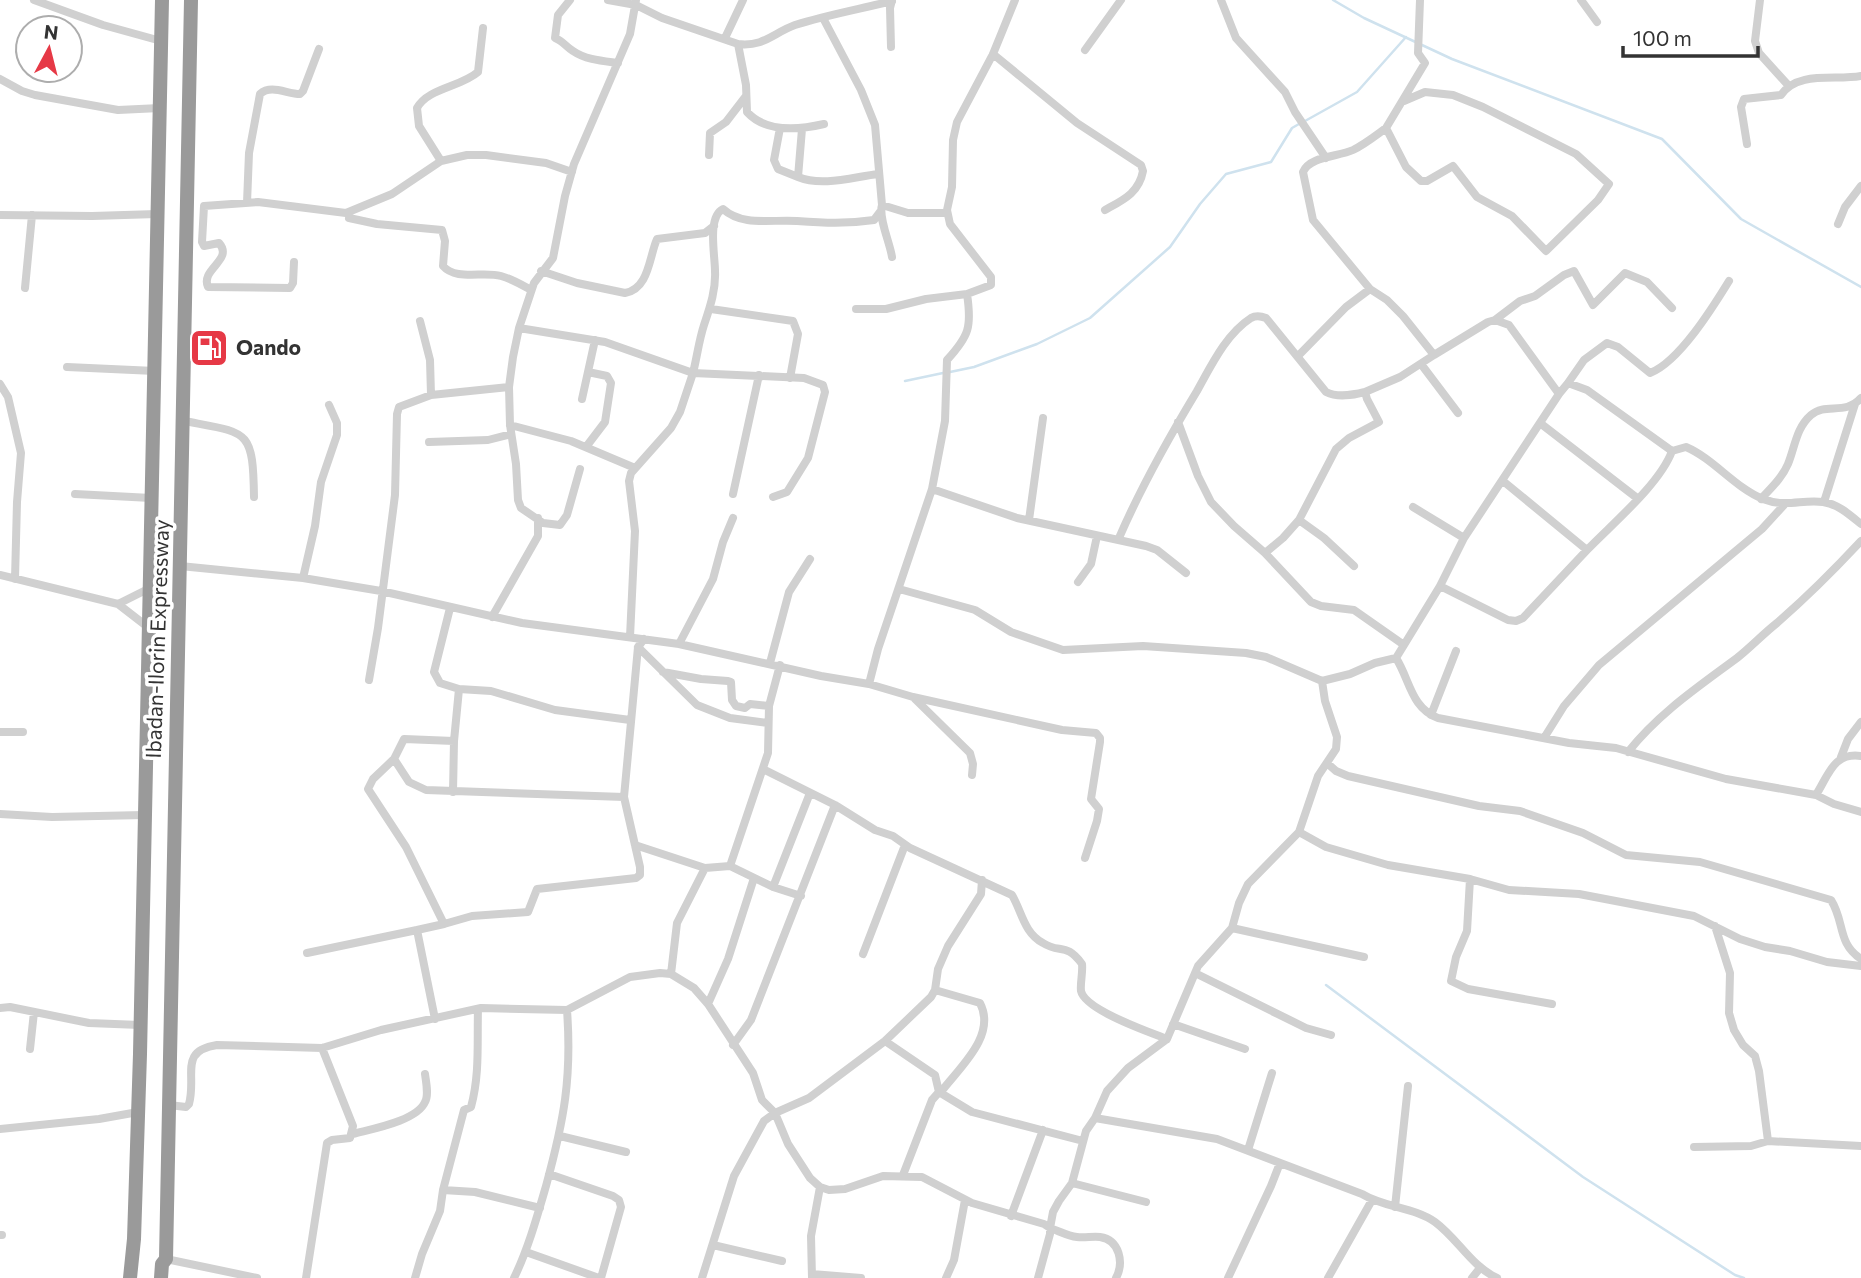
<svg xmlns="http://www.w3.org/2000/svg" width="1861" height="1278" font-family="Commissioner,sans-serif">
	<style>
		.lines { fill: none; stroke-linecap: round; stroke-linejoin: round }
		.stream { stroke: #cfe2ee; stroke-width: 2.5 }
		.street { stroke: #d0d0d0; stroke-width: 8 }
		.highway { stroke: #9a9a9a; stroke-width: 14 }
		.labels { text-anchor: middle; stroke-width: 7; stroke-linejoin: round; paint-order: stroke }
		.poi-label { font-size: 21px; font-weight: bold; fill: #333; stroke: #fff; text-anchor: start }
		.street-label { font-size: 21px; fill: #333; stroke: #fff }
	</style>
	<rect width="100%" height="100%" fill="#fff"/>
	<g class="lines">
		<path class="stream" d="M1333 0 1364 18 1452 59 1662 139 1741 219 1861 287
			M1305 121 1357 92 1406 37
			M950 372 974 367 1037 344 1090 318 1170 247 1200 204 1226 174 1271 162 1292 128 1299 124
			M905 381 943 373
			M1326 985 1583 1177 1735 1275 1744 1278"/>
		<path class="street" d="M34 0 103 25 161 41
			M570 0 558 15 555 38C563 41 566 47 573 51 586 60 603 61 618 63
			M608 0 636 5 662 18 738 44C764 47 773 33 795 25 826 15 860 9 892 1
			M1221 0 1236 38 1285 92 1295 112 1326 158
			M1581 0 1597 22
			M1760 0 1755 41 1759 53 1788 85
			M823 18 861 90 875 125 882 205C878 217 890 243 892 257
			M725 38 743 0
			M738 44 746 85 747 112C766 133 798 130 824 124
			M891 47 890 8 892 0
			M1085 50 1121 0
			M993 54 1077 123 1141 165 1143 171C1139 193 1123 200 1105 210
			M0 79 22 91 35 95 118 110 160 108
			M1404 101 1425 92 1453 95 1483 107 1576 154 1609 184 1598 200 1546 251 1512 216 1477 197 1453 166 1427 181H1421L1406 167 1386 128C1375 136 1365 144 1353 150 1338 157 1310 156 1303 172L1313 220 1370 289 1387 300 1403 316 1434 355 1488 322 1495 320 1520 301 1535 296 1564 275 1574 271 1593 305 1625 273 1647 282 1672 308
			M780 128 774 160 778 169 798 177
			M1386 128 1425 63 1418 53 1420 0
			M802 129 798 177C822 187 853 177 878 174
			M1747 144 1741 107 1744 99 1781 95C1798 70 1836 81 1861 76
			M709 155 710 133 726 122 746 96
			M441 161 419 126 417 108C428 88 461 87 478 72L483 28
			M247 203 249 153 260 94C271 84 287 94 300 94L303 91 319 49
			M882 205 908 213H947
			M0 215 92 216 157 214
			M349 218 377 224 442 230 445 241 443 266C456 281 483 271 501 276 512 279 522 285 531 290
			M1838 224 1845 207 1861 186
			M294 262 293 283 290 288 208 287C200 269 234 260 219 243L204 246 202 242 204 206 258 202 346 213 392 194 441 161 467 155H486L546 163 572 172
			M541 271 577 283 625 293C649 289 649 257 657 239L705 233 714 226
			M25 288 32 215
			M711 309 793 321 798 334 790 378
			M856 309H886L926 299 967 294 991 285V277L950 224 947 210 952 187 953 140 957 122 993 54 1015 0
			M1495 320 1509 325 1559 394 1464 538 1440 586 1508 620 1516 621 1523 618 1587 550
			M420 321 430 360 431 395
			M519 328 605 342 693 373C697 357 699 340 704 325 710 307 716 290 715 271 715 255 707 217 723 209 743 227 772 219 797 221 824 223 847 224 874 220L880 212
			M1298 356 1346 307 1370 289
			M1421 364 1458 413
			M67 367 155 371
			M1568 383 1584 360 1607 343 1618 347 1650 373C1679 362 1713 307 1729 281
			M0 384 8 397 21 453 17 502 15 579
			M1365 392 1400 377 1434 355
			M1559 394 1568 383 1587 390 1672 451 1686 447C1714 459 1734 487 1763 499 1786 508 1802 499 1823 502 1838 504 1850 515 1861 524
			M582 399 595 340
			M184 421C248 433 253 428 254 497
			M1178 422 1198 476 1211 502 1234 526 1265 553 1311 602 1321 606 1354 610 1404 645 1440 586
			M1540 423 1637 498
			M510 425 571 441 635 468
			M429 442 488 440 511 434
			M586 447 605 422 611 383 607 376 588 372
			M580 469 567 515 560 525 543 523 521 508 518 500 516 464 510 425 509 387 513 357 519 328 534 283 553 258 565 196 574 164 630 34 636 0
			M1503 481 1587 550C1612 524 1660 484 1672 451
			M932 489 1017 518 1146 546 1157 550 1186 573
			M75 494 151 498
			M733 494 759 375
			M1761 499C1771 488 1782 478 1788 464 1795 447 1796 428 1811 415 1826 402 1845 416 1861 398
			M1824 502 1855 404
			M1413 507 1464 538
			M1029 520 1043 418
			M1299 520 1324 538 1354 566
			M1119 538C1141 487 1168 439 1197 391 1211 366 1226 334 1251 318 1256 315 1261 316 1266 318L1326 392C1338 398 1353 395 1365 392L1367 399 1379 422 1349 438 1336 449 1299 520 1283 538 1265 553
			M180 566 303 578 381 591 522 623 679 644 821 676 869 684 913 697 1062 730 1096 733 1100 738V742L1091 799 1099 809 1097 821 1085 858
			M0 575 118 604 149 628
			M303 578 315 526 321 482 337 435V423L329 405
			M1078 582 1091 564 1097 536
			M899 589 975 610 1011 632 1063 650 1143 646 1246 653 1266 657 1322 681 1350 674 1375 663 1396 658 1404 645
			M118 604 150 588
			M450 608 434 672 440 683 459 689 454 741 453 792
			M492 617 538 536V518
			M630 637 635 531 629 481 631 473 671 428 680 412 693 373 804 378 823 385 825 392 808 458 787 492 773 497
			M679 644 713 579 723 542 733 518
			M638 647 697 705 730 718 768 723
			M1396 658C1410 680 1411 708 1438 718L1569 743 1616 748 1726 779 1816 795 1834 804 1861 812
			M770 663 789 592 810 559
			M663 672 701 679 728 681 731 682 732 700 736 706 745 708 750 704 769 706
			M369 680 378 628 395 495 397 414 399 407 431 395 509 387
			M869 684 878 649 932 489 945 421 947 360C969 336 972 327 967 294
			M459 689 491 691 555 710 630 720
			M915 699 970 753 973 764 972 775
			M1431 715 1456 651
			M0 732H23
			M1544 738 1564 706 1599 665 1762 529 1784 505
			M454 741 404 739 394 759 373 779 368 789 406 847 444 924 472 916 528 912 537 889 636 878 640 875V867L624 797 638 647 644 639
			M1628 752C1659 713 1698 687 1737 658 1751 647 1763 634 1777 623 1807 597 1834 570 1861 541
			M1841 757 1848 739 1861 722
			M394 759 409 782 426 790 624 797
			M1327 763 1336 771 1348 776 1479 806 1520 811 1583 833 1626 855 1700 862 1831 900C1845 922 1837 943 1861 959
			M763 769 835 805 875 830 893 836 910 848 1012 895C1022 912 1024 933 1043 943 1060 954 1066 942 1082 964 1083 973 1080 983 1081 991 1085 1010 1149 1032 1167 1039
			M1816 795C1829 774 1834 752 1861 756
			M0 814 52 817 144 815
			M1299 832 1326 847 1388 865 1470 879 1509 890 1579 894 1694 916 1740 939 1765 947 1790 951 1827 962 1861 966
			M635 845 705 868 730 866 773 887 801 896
			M730 866 768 753 769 706 780 665
			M1470 879 1467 931 1456 957 1451 981 1468 989 1552 1004
			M773 887 810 793
			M1715 926 1730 973 1729 1013 1734 1030 1743 1045 1755 1056 1759 1071 1768 1141
			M1232 928 1364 957
			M417 930 444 924
			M307 953 417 930 435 1019
			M863 954 905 845
			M1195 973 1306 1028 1331 1035
			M671 974 677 923 705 868
			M935 990 980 1003C997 1036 959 1068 941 1092
			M708 1004 728 959 754 878
			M0 1008 10 1007 89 1023 140 1025
			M1173 1024 1245 1049
			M885 1041 935 1075 939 1092 972 1112 1083 1141
			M733 1045 751 1020 835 805
			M30 1049 34 1012
			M169 1105 186 1107 189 1104C197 1075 178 1051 217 1045L322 1048 381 1030 481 1008 567 1010 630 977 660 973 671 974 694 988 708 1004 753 1073 762 1100 775 1113 788 1144 810 1178 820 1187 829 1190 845 1189 883 1176 922 1177 972 1203 1044 1224 1050 1228V1234L1038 1278
			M1095 1118 1217 1139 1362 1194C1385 1208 1414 1207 1435 1222 1458 1239 1471 1266 1497 1278
			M0 1129 99 1119 138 1112
			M353 1134C371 1129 417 1121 425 1102 429 1095 426 1082 425 1074
			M560 1136 626 1152
			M1694 1147 1751 1146 1768 1141 1861 1146
			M1248 1150 1272 1073
			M549 1174 613 1196 619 1200 621 1207 601 1278
			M903 1175 932 1100 939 1092
			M1072 1183 1146 1202
			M443 1190 475 1192 540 1208
			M1395 1207 1408 1086
			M1011 1216 1043 1130
			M0 1235H2
			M713 1245 782 1261
			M526 1252 599 1278
			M166 1259 257 1278
			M812 1274 861 1278
			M306 1278 327 1143 332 1140 350 1138 353 1126 322 1048
			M415 1278 422 1254 440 1211 443 1190 464 1110 471 1107C480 1074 477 1042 478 1009
			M514 1278C528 1249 537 1217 546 1186 564 1120 572 1078 567 1010
			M702 1278 734 1176 764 1121 775 1113 809 1098 885 1041 931 997 935 990 938 969 948 946 981 894 982 880
			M812 1278 811 1236 820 1187
			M946 1278 954 1260 965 1200
			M1116 1278C1124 1263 1120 1240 1100 1237 1093 1236 1085 1238 1077 1237 1068 1236 1059 1231 1050 1228L1053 1212 1059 1201 1072 1183 1086 1131 1095 1118 1107 1091 1128 1068 1167 1039 1198 966 1232 928 1239 903 1248 884 1299 832 1318 776 1336 749 1337 737 1325 701 1322 681
			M1228 1278 1271 1186 1280 1163
			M1328 1278 1372 1200
			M1472 1278 1480 1268"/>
		<path class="highway" d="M130 1278 134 1239 140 1054 162 0
			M161 1278 162 1264 166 1259 191 0"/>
	</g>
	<defs>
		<symbol id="fuel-square" viewBox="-11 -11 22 22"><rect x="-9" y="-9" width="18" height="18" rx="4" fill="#e63946" stroke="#fff"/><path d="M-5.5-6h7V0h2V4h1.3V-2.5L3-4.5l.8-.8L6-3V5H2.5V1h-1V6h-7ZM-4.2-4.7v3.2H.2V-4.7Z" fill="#fff"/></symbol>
	</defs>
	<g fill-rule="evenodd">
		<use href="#fuel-square" x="187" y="326" width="44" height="44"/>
	</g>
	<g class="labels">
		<g class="poi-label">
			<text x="236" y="355">Oando</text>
		</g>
		<g class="street-label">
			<text transform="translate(158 639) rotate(-88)" y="7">Ibadan-Ilorin Expressway</text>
		</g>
	</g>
	<g transform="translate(49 49) rotate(7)"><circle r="33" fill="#ffffff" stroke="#adadad" stroke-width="2"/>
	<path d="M0-5L12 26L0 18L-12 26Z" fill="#e63946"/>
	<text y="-10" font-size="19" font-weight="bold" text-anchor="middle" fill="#333333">N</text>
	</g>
	<path d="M1623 46v10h135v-10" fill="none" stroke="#333333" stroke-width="3.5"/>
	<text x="1633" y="46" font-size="21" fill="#333333" stroke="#ffffff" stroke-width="5" paint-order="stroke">100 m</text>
</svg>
